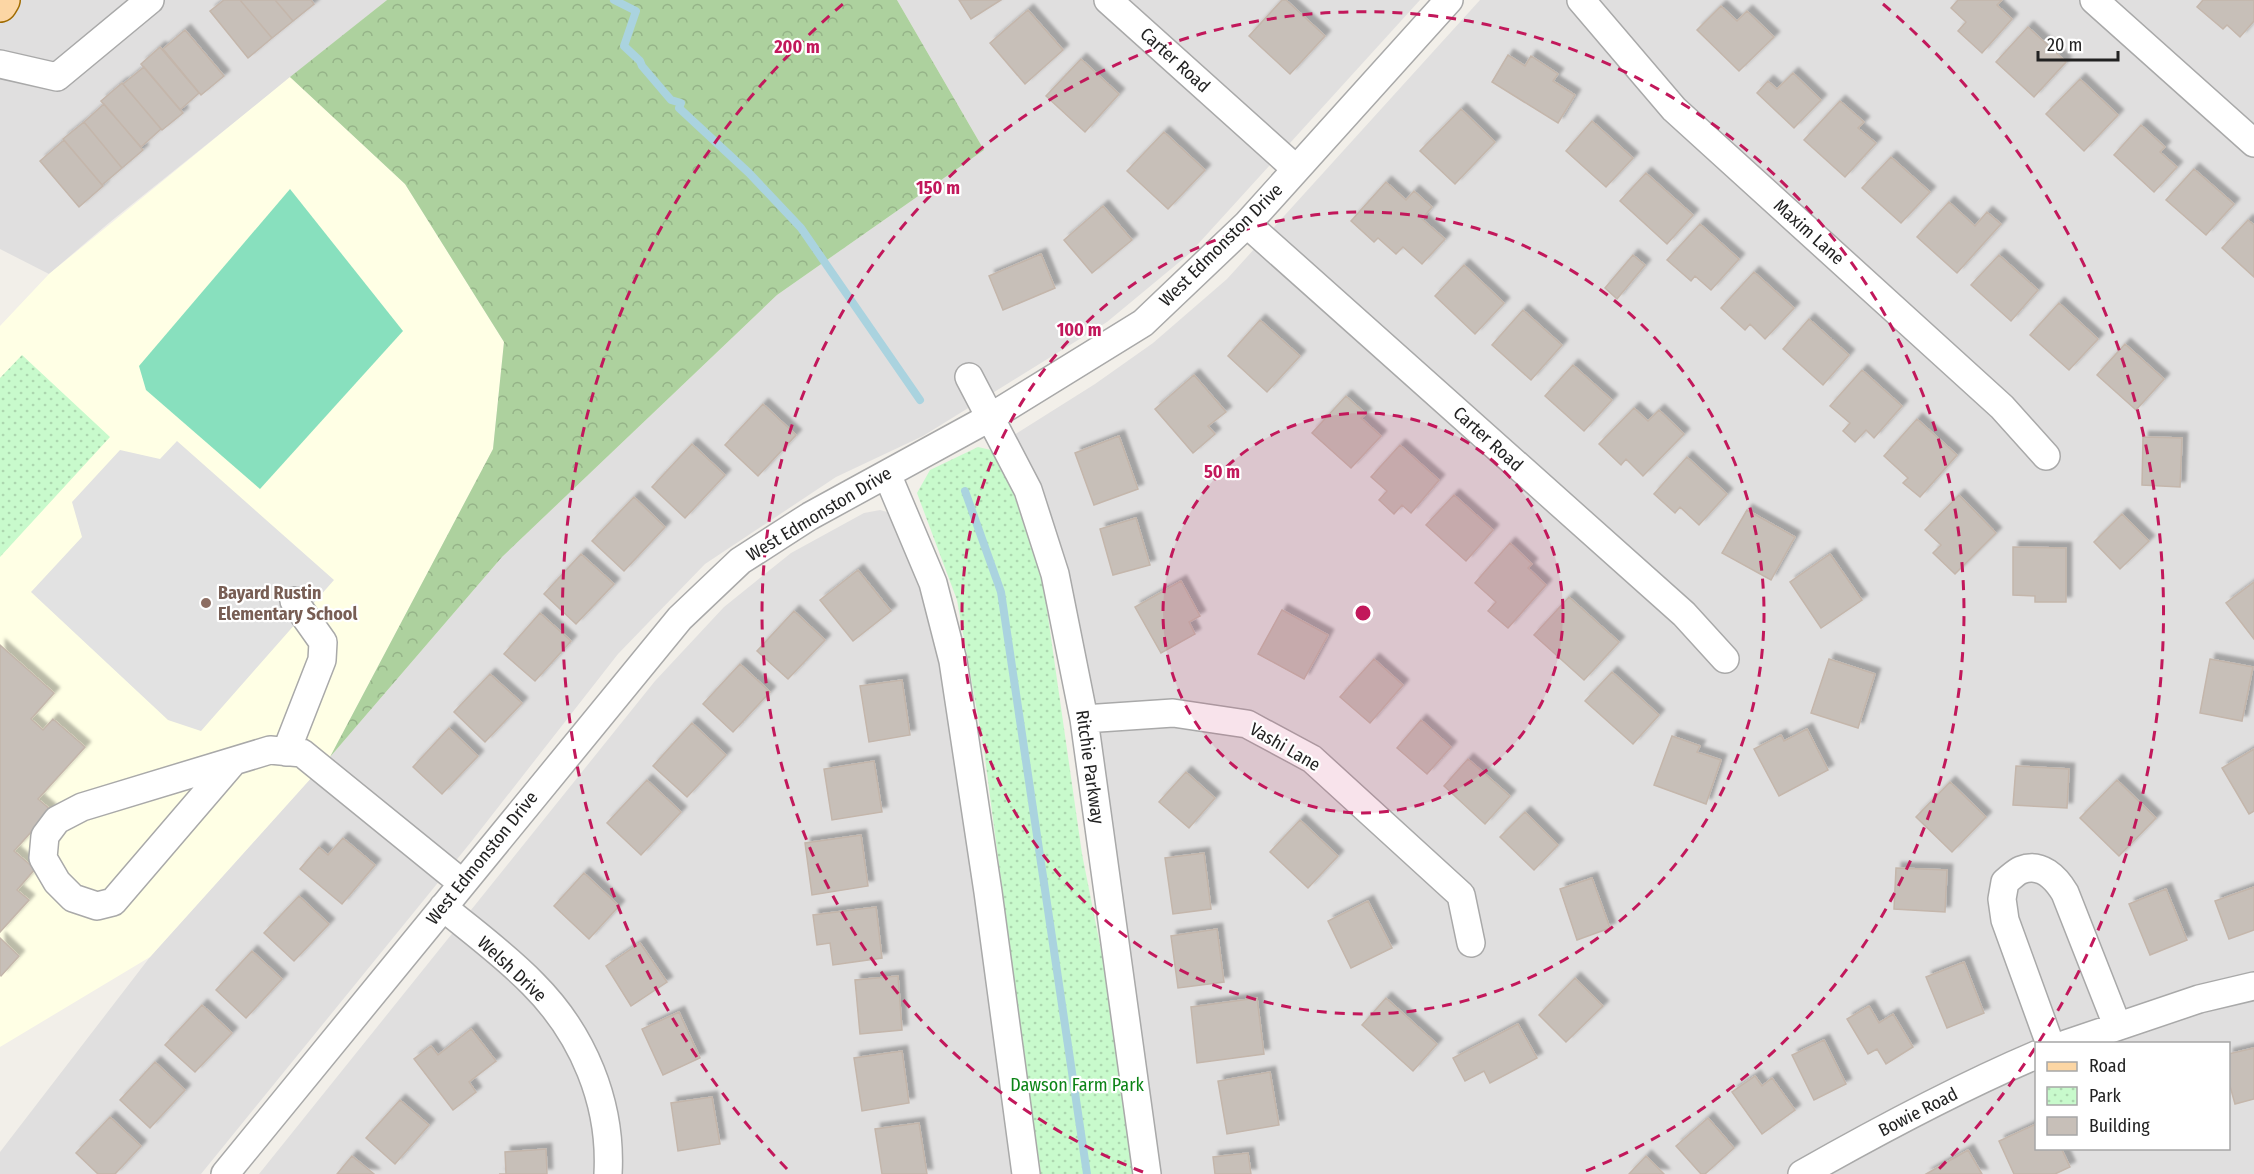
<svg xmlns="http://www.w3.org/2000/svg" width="2254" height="1174" font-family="'Fira Sans Condensed',sans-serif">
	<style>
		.residential { fill: #e0dfdf; fill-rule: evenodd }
		.education { fill: #ffffe5 }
		.forest { fill: url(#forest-crowns) }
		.park { fill: url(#park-dots) }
		.pitch { fill: #88e0be }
		.parking { fill: #e2e2e2 }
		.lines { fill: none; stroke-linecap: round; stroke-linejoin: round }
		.stream { stroke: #aad3df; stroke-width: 8 }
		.building { fill: #c7bfb8; stroke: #c4b6ab; stroke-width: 1.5; filter: url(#shadow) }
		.minor-casing { stroke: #a9a9a9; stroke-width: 30 }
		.major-casing { stroke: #a06b00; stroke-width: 36 }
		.minor { stroke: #fff; stroke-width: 27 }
		.major { stroke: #fcd6a4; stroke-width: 33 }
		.ring { fill: none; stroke: #c2185b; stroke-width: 3; stroke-dasharray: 10 8 }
		.education-dot { fill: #8d6e63; stroke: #fff; stroke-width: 2 }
		.labels { text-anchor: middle; stroke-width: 4.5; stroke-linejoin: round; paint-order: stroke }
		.street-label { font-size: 18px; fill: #222; stroke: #fff }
		.education-label { font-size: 18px; font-weight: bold; fill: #785e54; stroke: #fff; text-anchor: start }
		.park-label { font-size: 18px; fill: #0c8416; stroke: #fff }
		.centre { fill: #c2185b; stroke: #fff; stroke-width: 3 }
		.ring-label { font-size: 18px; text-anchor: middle; font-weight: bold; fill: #c2185b; stroke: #fff; stroke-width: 4.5; stroke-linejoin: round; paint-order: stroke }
	</style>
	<defs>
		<pattern id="forest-crowns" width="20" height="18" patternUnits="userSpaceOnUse" patternTransform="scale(1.5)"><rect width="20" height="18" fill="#add19e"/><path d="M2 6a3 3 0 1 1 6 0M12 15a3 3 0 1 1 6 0" fill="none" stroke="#95b388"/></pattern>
		<pattern id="park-dots" width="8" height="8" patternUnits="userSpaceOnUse" patternTransform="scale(1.5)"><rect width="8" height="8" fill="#c8facc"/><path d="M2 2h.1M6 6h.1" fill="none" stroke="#acd6af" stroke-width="1.8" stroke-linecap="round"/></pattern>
		<filter id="shadow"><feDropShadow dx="5.5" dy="-5.5" stdDeviation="1.5" flood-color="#0004"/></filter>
	</defs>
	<rect width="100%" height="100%" fill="#f2efe9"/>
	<path class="residential" d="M3 0H387L110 222 49 274 0 249V5Z
		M897 0H1420L1189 254 1107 322 923 436 836 477 705 564 618 654 471 842 201 1174H0V1152L150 957 330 757 502 557 777 295 984 150Z
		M1480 0H2254V1174H1156L1106 821 1014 435 1095 384 1153 343 1227 279ZM2036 1044H2228V1148H2036Z
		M880 510 894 514 928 585 1018 1174H259L655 681 724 607 791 553 864 513Z"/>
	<path class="education" d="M290 77 405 184 504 342 493 449 330 757 150 957 0 1047V326L49 274Z"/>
	<path class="forest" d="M387 0H897L984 150 777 295 502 557 330 757 493 449 504 342 405 184 290 77Z"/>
	<path class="park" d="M22 355 110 437 0 557V378Z
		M978 447 991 450 1003 462 1043 582 1082 854 1126 1076 1138 1174H1041L1025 1065 984 750 957 600 917 493 930 470Z"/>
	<path class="pitch" d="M290 189 403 331 260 489 146 390 139 366Z"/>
	<path class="parking" d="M177 441 334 580 201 731 168 720 31 592 82 537 72 502 120 450 160 459Z"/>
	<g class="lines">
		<path class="stream" d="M614 0 636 11 624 46 640 61 642 66 671 100 681 103 679 108 749 173 801 228 920 400
			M965 491 1001 592 1087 1174"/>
	</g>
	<path class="building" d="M224 0H240L272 38 248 58 210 11Z
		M240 0H275L293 21 272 38Z
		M275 0H311L314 4 293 21Z
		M959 0H1001L971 19Z
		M1282 0H1286L1325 36 1290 74 1249 36Z
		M1958 0H2002L1997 5 2012 19 1982 53 1958 31 1966 22 1951 8Z
		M2203 0H2254V21L2240 37 2227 25 2223 29 2197 7Z
		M1721 6 1737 21 1747 11 1774 37 1739 71 1697 30Z
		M1028 10 1063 50 1025 84 990 43Z
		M2028 27 2066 62 2034 97 1996 62Z
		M185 30 224 76 201 95 163 49Z
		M160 47 199 93 180 110 141 64Z
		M1508 55 1525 66 1531 56 1558 74 1553 81 1575 95 1558 123 1492 82Z
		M1081 59 1119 94 1085 132 1046 96Z
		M144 67 183 113 162 130 123 84Z
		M1793 73 1821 100 1794 128 1757 93 1768 81 1777 89Z
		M2080 79 2118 115 2084 151 2046 114Z
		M122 83 161 129 141 147 101 101Z
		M1840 101 1864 122 1858 128 1876 143 1845 177 1804 140Z
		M104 104 143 150 122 168 84 122Z
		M1461 109 1495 142 1455 184 1420 151Z
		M1592 121 1633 158 1606 187 1566 151Z
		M84 122 122 168 102 185 63 139Z
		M2141 125 2165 147 2160 152 2177 167 2154 192 2114 155Z
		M1164 132 1205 170 1168 209 1127 171Z
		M64 140 103 186 79 207 40 161Z
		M1891 157 1930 192 1901 223 1862 188Z
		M2194 169 2234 204 2206 235 2166 200Z
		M1646 173 1693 215 1667 244 1620 201Z
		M1386 182 1406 200 1414 191 1432 207 1422 219 1445 239 1422 264 1403 247 1396 254 1378 238 1374 242 1351 221Z
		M1949 202 1975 226 1987 212 2001 224 1957 273 1917 237Z
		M1103 206 1132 240 1092 273 1064 240Z
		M2248 220 2254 225V277L2222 248Z
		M1700 224 1739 259 1711 290 1695 276 1691 281 1667 260Z
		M1041 254 1055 288 1003 310 989 276Z
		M1633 255 1645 265 1617 299 1605 288Z
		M1999 255 2038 290 2011 321 1971 285Z
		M1464 265 1504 303 1475 334 1435 296Z
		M1754 272 1794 308 1765 339 1750 324 1745 330 1721 308Z
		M2059 303 2098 339 2069 370 2030 335Z
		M1523 310 1562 345 1531 380 1492 345Z
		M1809 319 1849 355 1823 385 1783 349Z
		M1260 320 1300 356 1267 392 1228 356Z
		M2125 344 2164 379 2136 410 2097 375Z
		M1573 365 1612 400 1584 431 1545 396Z
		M1862 370 1902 406 1874 438 1866 430 1855 442 1843 431 1850 423 1830 406Z
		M1194 375 1226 412 1208 426 1215 434 1193 453 1155 409Z
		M1346 396 1366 414 1361 418 1381 436 1351 468 1312 433Z
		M763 404 796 435 758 476 725 445Z
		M1634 408 1648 421 1659 410 1684 434 1643 476 1626 459 1621 465 1599 444Z
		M1917 419 1957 455 1920 497 1903 483 1908 478 1884 456Z
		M1119 436 1138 489 1094 505 1075 453Z
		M2143 437 2182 438 2180 487 2142 485Z
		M692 444 725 475 685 518 652 487Z
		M1400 445 1439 480 1411 513 1402 505 1394 514 1379 500 1387 491 1371 477Z
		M1687 457 1727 494 1699 525 1680 507 1675 513 1654 494Z
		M1454 495 1493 530 1466 561 1426 525Z
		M1959 495 1996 533 1955 574 1933 553 1941 545 1925 530Z
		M634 497 665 527 624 571 592 541Z
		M1747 510 1795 537 1771 580 1722 553Z
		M2122 514 2149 541 2120 569 2094 542Z
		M1136 518 1150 565 1113 575 1100 529Z
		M1510 543 1532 564 1528 568 1546 585 1508 628 1488 611 1496 602 1475 583Z
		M2013 547 2066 548V602H2035V596L2013 595Z
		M581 554 614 584 576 624 544 594Z
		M1830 554 1862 600 1821 628 1790 582Z
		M858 570 891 611 853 641 820 600Z
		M1181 581 1200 616 1189 622 1195 634 1161 653 1135 607Z
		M2254 582V639L2226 603Z
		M1569 597 1619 642 1584 680 1534 635Z
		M1282 610 1328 635 1304 679 1258 654Z
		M794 611 825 640 788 679 757 651Z
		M540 613 571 641 535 681 504 654Z
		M0 645 54 693 31 719 43 730 53 719 85 747 38 799 51 810 14 851 35 869 17 890 29 900 0 932Z
		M1374 659 1403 685 1370 723 1340 697Z
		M1829 659 1875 674 1858 728 1811 713Z
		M2210 659 2253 667 2242 721 2200 713Z
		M740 664 770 692 733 732 703 704Z
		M1612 672 1659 715 1633 744 1585 701Z
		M490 674 522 703 485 742 454 712Z
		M902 680 910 735 869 742 860 686Z
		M1421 720 1451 747 1427 774 1397 748Z
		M692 723 726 755 687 797 653 766Z
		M449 728 478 756 442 794 413 767Z
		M1807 729 1828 770 1779 796 1754 749 1781 735 1784 741Z
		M1672 736 1700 746 1697 752 1721 760 1706 804 1654 785Z
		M2254 749V811L2249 814 2222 768Z
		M1468 759 1510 796 1485 824 1444 786Z
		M874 761 882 812 832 820 824 769Z
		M2016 766 2069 769 2067 808 2013 805Z
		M1186 772 1215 798 1189 828 1159 802Z
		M647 780 681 812 641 855 607 823Z
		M2117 780 2156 818 2119 856 2080 818Z
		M1950 782 1986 817 1952 852 1916 817Z
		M1525 812 1558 845 1534 870 1500 837Z
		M1300 820 1338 856 1308 888 1270 852Z
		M861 835 868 886 812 895 805 843Z
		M343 838 375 865 342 904 300 869 319 847 328 855Z
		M1204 853 1211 909 1173 914 1165 858Z
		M1896 868 1947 870 1945 912 1894 909Z
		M584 873 619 906 589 939 554 906Z
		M1592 878 1610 928 1577 940 1560 889Z
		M2254 887V930L2229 939 2215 901Z
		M2166 889 2187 940 2150 955 2129 904Z
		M299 896 329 924 294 961 264 933Z
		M1368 901 1392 948 1351 968 1328 921Z
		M876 907 882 958 833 965 830 943 817 945 813 915Z
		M1217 929 1224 982 1178 988 1171 936Z
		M0 938 19 956 1 976 0 975Z
		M640 943 667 982 631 1006 606 966Z
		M252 951 282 979 246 1018 216 990Z
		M1964 962 1984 1013 1947 1028 1926 977Z
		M898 976 902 1030 860 1034 855 980Z
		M1575 978 1603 1006 1566 1042 1539 1015Z
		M1257 998 1264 1054 1197 1063 1191 1007Z
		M1386 998 1437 1044 1413 1071 1362 1025Z
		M202 1005 232 1033 195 1072 165 1045Z
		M1869 1006 1879 1023 1893 1014 1913 1047 1886 1064 1877 1049 1868 1054 1847 1019Z
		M679 1012 700 1058 663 1075 642 1029Z
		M1518 1024 1537 1058 1490 1083 1484 1071 1465 1081 1453 1058Z
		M471 1029 496 1061 469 1082 476 1092 453 1110 414 1059 431 1046 438 1055Z
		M1824 1040 1846 1084 1814 1100 1792 1055Z
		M2254 1048V1099L2235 1104 2228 1079V1054Z
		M902 1051 909 1103 862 1111 854 1058Z
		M155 1062 185 1090 150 1128 120 1100Z
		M1270 1072 1279 1125 1227 1134 1218 1081Z
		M1755 1076 1762 1086 1772 1078 1795 1110 1762 1134 1732 1092Z
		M712 1097 720 1144 678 1151 671 1103Z
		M400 1100 429 1125 395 1164 366 1138Z
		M110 1117 141 1146 115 1174H98L76 1153Z
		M1708 1118 1734 1148 1705 1174H1701L1676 1146Z
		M919 1123 927 1174H882L875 1129Z
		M2036 1124V1148H2061L2070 1167 2055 1174H2014L1999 1141Z
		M546 1149 547 1174H499H506L505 1152Z
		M1968 1150 1982 1174H1926Z
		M1248 1153 1251 1174H1215L1213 1157Z
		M352 1156 374 1174H337Z
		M1646 1156 1664 1174H1629Z"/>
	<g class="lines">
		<defs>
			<path id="minor" d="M1108 0 1296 169
				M1581 0 1674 109 2002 407 2046 456
				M2094 0 2254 143
				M0 64 57 77 150 0
				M1247 224 1684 614 1725 659
				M969 377 1028 490 1055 574 1084 719 1147 1174
				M887 474 933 583 953 661 988 892 1026 1174
				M1084 719 1173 713 1247 724 1312 759 1461 895 1471 943
				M286 752 322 660 323 642 294 601
				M233 762 113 902 97 906 73 898 57 882 43 858 45 836 57 820 82 807 270 750 302 753 462 883
				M443 907C473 932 506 956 533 984 583 1034 612 1103 608 1174
				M2050 1044 2005 920 2002 899 2005 882C2010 878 2016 872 2021 870 2041 862 2056 878 2065 893L2117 1025
				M2066 1044 2199 999 2254 986
				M225 1174 680 618 740 561 810 516 989 418 1143 323 1247 224 1449 0
				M1802 1174C1878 1131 1956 1089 2036 1055"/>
			<path id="major" d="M0 5 3 0"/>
		</defs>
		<use href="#minor" class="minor-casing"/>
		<use href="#major" class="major-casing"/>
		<use href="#minor" class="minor"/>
		<use href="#major" class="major"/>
	</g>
	<circle cx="1363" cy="613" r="200" fill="#c2185b" fill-opacity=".12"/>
	<g class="ring">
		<circle cx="1363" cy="613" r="200"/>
		<circle cx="1363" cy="613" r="401"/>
		<path d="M1143 1172A601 601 0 1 1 1583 1172"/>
		<path d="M787 1169A801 801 0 0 1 843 4M1883 4A801 801 0 0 1 1939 1169"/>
	</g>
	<circle class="education-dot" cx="206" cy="603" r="6"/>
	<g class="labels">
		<g class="street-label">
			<text transform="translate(1175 60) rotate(42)" y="6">Carter Road</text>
			<text transform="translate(1809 232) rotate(42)" y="6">Maxim Lane</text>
			<text transform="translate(1221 245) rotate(-45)" y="6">West Edmonston Drive</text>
			<text transform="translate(1488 439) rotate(42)" y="6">Carter Road</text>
			<text transform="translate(819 514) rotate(-31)" y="6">West Edmonston Drive</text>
			<text transform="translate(1285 747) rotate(30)" y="6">Vashi Lane</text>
			<text transform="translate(1090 767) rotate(82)" y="6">Ritchie Parkway</text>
			<text transform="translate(482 858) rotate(-51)" y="6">West Edmonston Drive</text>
			<text transform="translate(512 969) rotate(43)" y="6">Welsh Drive</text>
			<text transform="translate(1918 1112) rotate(-27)" y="6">Bowie Road</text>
		</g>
		<g class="education-label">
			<text x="218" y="599">Bayard Rustin<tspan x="218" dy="21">Elementary School</tspan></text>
		</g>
		<g class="park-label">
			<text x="1077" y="1091">Dawson Farm Park</text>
		</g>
	</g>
	<circle cx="1363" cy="613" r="9" class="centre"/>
	<g class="ring-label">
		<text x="797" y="53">200 m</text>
		<text x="938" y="194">150 m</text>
		<text x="1079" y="336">100 m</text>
		<text x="1222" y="478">50 m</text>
	</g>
	<rect x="2035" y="1042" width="195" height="108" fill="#ffffff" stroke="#a7a7a7" stroke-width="1.5"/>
	<rect x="2047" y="1062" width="30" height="9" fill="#fcd6a4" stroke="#a7a7a7" stroke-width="1.5"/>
	<text x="2089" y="1072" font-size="18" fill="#222222">Road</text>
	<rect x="2047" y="1087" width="30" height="18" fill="url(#park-dots)" stroke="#a7a7a7" stroke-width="1.5"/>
	<text x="2089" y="1102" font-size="18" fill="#222222">Park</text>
	<rect x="2047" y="1117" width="30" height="18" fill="#c7bfb8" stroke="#a7a7a7" stroke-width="1.5"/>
	<text x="2089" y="1132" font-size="18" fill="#222222">Building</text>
	<path d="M2038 51v9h80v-9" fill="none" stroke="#222222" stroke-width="3"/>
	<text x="2047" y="51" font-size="18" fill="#222222" stroke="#ffffff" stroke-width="4.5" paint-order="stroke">20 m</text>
</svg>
